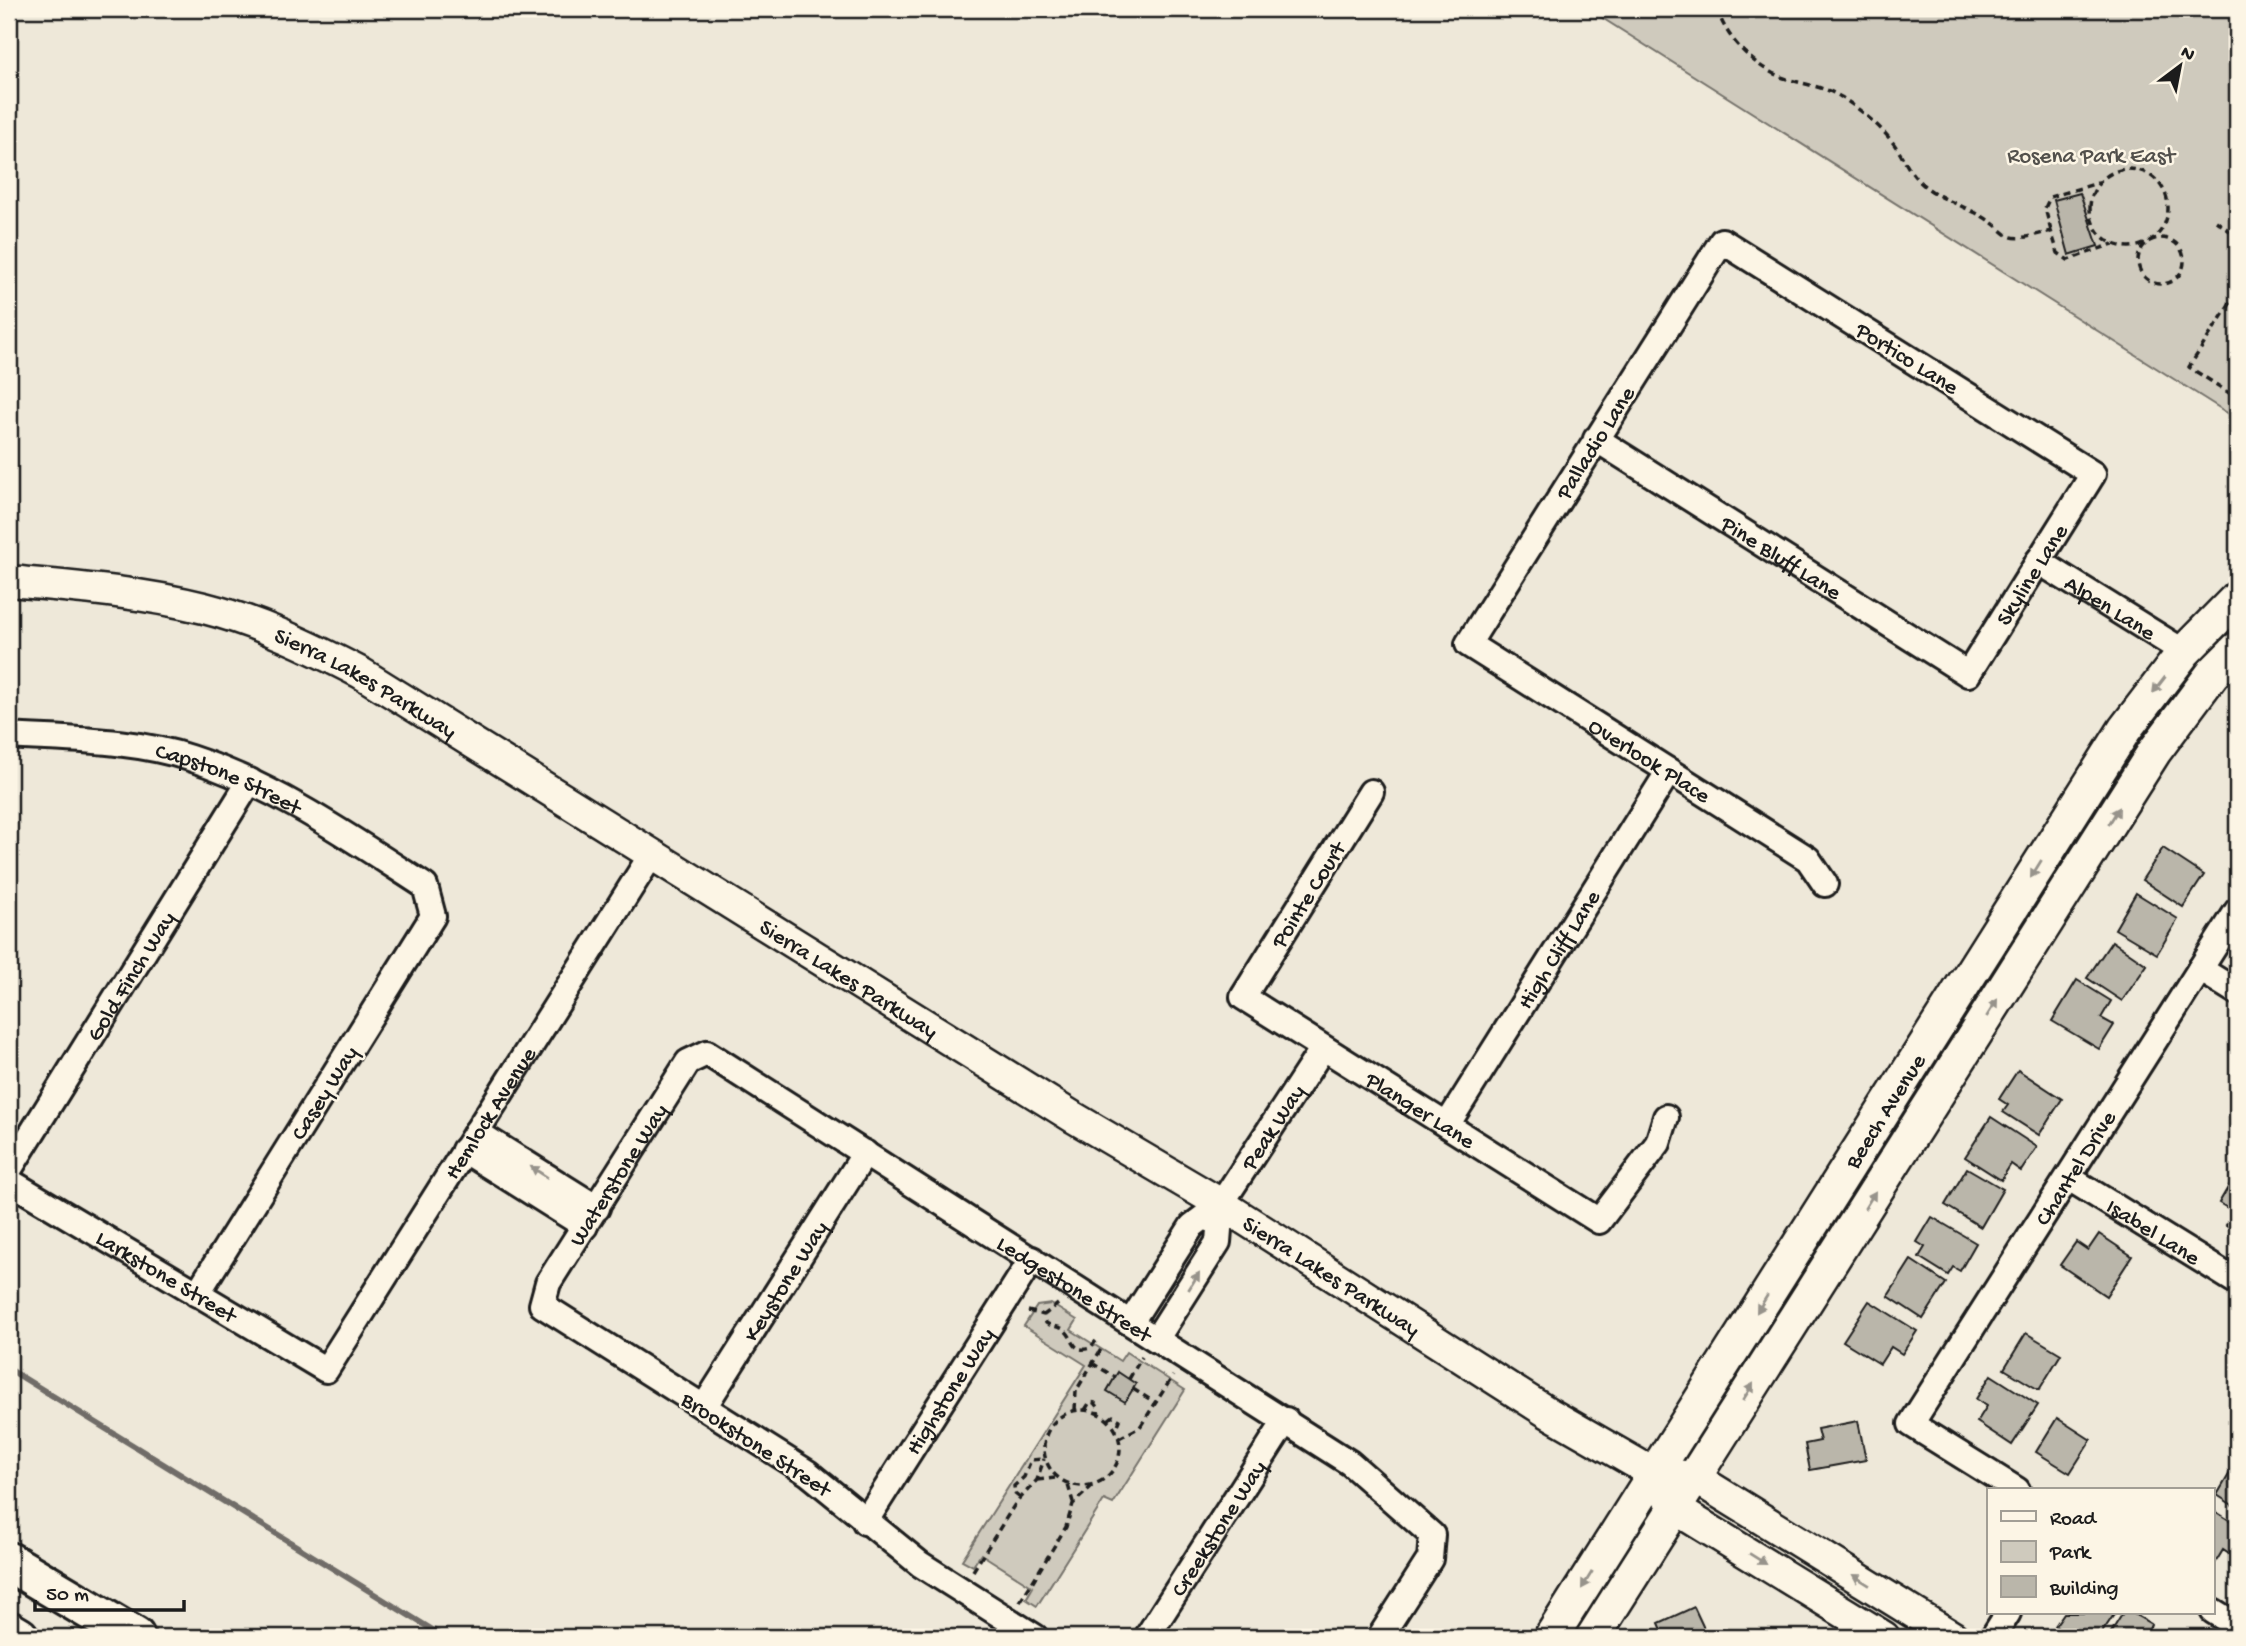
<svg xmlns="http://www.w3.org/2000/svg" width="2246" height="1646" font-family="'Gochi Hand',sans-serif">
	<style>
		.green { fill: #cfcabd; stroke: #76736c; stroke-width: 2 }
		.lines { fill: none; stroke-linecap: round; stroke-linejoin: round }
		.stream { stroke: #6f6c67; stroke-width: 6 }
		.building { fill: #bab6aa; stroke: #1c1c1c; stroke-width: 2 }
		.minor-casing { stroke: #1c1c1c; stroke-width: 30 }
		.tertiary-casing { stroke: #1c1c1c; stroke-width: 35 }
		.secondary-casing { stroke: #1c1c1c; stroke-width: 38 }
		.motorway-casing { stroke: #1c1c1c; stroke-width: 44 }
		.path { stroke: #1c1c1c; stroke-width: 3.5; stroke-dasharray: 7 5; stroke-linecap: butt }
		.minor { stroke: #fcf5e5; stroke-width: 24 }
		.tertiary { stroke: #fcf5e5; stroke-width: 30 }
		.secondary { stroke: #fcf5e5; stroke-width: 33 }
		.motorway { stroke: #fcf5e5; stroke-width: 38 }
		.oneway { fill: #97938b }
		.labels { text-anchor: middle; stroke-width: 5; stroke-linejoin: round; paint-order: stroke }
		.park-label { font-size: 23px; fill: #52504c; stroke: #fcf5e5 }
		.street-label { font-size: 23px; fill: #1c1c1c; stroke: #fcf5e5 }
	</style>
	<rect width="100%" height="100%" fill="#eee8d9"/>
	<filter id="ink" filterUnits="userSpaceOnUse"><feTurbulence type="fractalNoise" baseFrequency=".0143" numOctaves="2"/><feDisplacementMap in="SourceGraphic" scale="14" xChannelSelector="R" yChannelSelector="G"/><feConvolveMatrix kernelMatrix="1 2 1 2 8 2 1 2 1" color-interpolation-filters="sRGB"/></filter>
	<g filter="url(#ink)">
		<path class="green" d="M1588 9H2237V419Z
			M1051 1304 1077 1320 1071 1330 1120 1361 1126 1352 1185 1390 1113 1504 1104 1500 1037 1606 1026 1599 1033 1587 981 1554 973 1566 962 1560 1086 1365 1024 1326 1037 1306Z"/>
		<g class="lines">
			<path class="stream" d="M9 1369 444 1637"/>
		</g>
		<path class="building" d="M2080 193 2098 246 2069 255 2054 200Z
			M2163 848 2204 875 2183 907 2142 880Z
			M2136 893 2178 919 2157 954 2115 929Z
			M2112 941 2147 965 2122 1001 2087 978Z
			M2077 980 2111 1001 2101 1018 2114 1025 2099 1049 2052 1021Z
			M2018 1070 2062 1099 2039 1135 2003 1112 2008 1105 1999 1099Z
			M1991 1117 2037 1147 2021 1171 2011 1164 2001 1180 1965 1157Z
			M1967 1168 2003 1189 1981 1227 1945 1205Z
			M2237 1172V1232L2226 1225 2234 1212 2219 1203Z
			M1932 1217 1976 1243 1960 1271 1953 1267 1948 1275 1919 1257 1925 1247 1917 1242Z
			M2099 1234 2132 1256 2106 1296 2060 1265 2076 1242 2088 1250Z
			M1911 1260 1946 1283 1923 1319 1888 1296Z
			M1869 1301 1917 1331 1902 1354 1891 1347 1880 1364 1843 1341Z
			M2026 1333 2061 1354 2039 1390 2004 1369Z
			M1118 1372 1136 1384 1125 1402 1107 1391Z
			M1991 1375 2038 1405 2012 1445 1977 1422 1987 1406 1976 1399Z
			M2057 1418 2091 1440 2070 1473 2036 1452Z
			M1858 1421 1866 1460 1810 1470 1805 1444 1820 1441 1817 1429Z
			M2237 1461V1508L2217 1495Z
			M2213 1510 2237 1525V1553L2235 1558 2223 1550 2214 1565Z
			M1694 1607 1708 1637H1665L1659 1623Z
			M2064 1613H2115L2099 1637H2072L2055 1626Z
			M2123 1613H2132L2151 1624 2146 1637H2108Z"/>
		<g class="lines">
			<defs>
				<g id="minor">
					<path id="s1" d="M1596 439 1968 674 2093 474 1722 241 1468 644 1808 859 1825 884"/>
					<path id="s2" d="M2038 561 2184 652"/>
					<path id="s3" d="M9 736C68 740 133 739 190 758 276 786 349 837 425 886L433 916 197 1294"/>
					<path id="s4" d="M1371 792 1243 997 1599 1221 1658 1143 1666 1117"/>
					<path d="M2200 969 2237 992"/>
					<path id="s5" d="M1447 1125 1669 771"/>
					<path d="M476 1132 597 1208"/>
					<path d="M464 1150 585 1226"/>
					<path id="s6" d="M9 1170 250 781"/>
					<path id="s7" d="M2069 1178 2237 1282"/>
					<path id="s8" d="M9 1181 326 1370 652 854"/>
					<path id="s9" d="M1131 1322 1192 1226 1221 1204 1323 1048"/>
					<path d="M1157 1338 1218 1242 1221 1204"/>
					<path id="s10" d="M704 1407 865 1153"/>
					<path id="s11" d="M2017 1490 1911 1424 2237 911"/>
					<path id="s12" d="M865 1522 1032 1259"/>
					<path d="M2213 1611 2237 1626"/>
					<path id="s13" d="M1035 1637 920 1564 808 1473 542 1305 548 1283 688 1062 707 1053 1350 1463 1432 1535 1430 1559 1380 1637"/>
					<path id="s14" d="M1147 1637 1286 1420"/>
					<path d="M1993 1637 2008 1613"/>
				</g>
				<g id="tertiary">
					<path id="s15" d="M9 581C74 587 140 592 204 608 259 622 311 647 361 673L1073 1117 1221 1204 1547 1412 1653 1473 1694 1477 1953 1637"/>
					<path d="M1662 1488 1674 1508 1884 1637"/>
				</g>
				<g id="secondary">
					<path id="s16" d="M1551 1637 2125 729 2184 652 2237 598"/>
					<path d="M1593 1637 2154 752 2213 673 2237 649"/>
				</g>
				<path id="motorway" d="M9 1562 135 1637
					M9 1631 19 1637"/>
			</defs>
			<use href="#minor" class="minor-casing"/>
			<use href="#tertiary" class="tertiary-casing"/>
			<use href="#secondary" class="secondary-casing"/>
			<use href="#motorway" class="motorway-casing"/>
			<path class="path" d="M1717 9C1726 38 1752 65 1781 77 1800 84 1824 86 1841 97 1860 109 1884 129 1896 147 1905 160 1908 171 1920 182 1936 197 1956 203 1976 213 2017 234 1996 246 2051 231L2058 253 2068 260 2113 244
				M2090 208a39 39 0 1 1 78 0a39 39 0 1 1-78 0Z
				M2216 221 2237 236
				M2051 231 2045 208 2050 197 2098 183
				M2138 261a23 23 0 1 1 46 0a23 23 0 1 1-46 0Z
				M2237 293 2189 367 2237 398
				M1058 1304 1044 1315 1046 1323C1052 1327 1058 1326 1063 1329 1075 1337 1071 1354 1090 1348L1096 1341
				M1028 1311 1044 1315
				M1092 1363 1115 1377
				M1129 1379 1142 1357
				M1133 1389 1156 1403
				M1044 1448a38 38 0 1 1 76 0a38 38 0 1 1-76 0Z
				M1075 1410 1076 1391 1103 1346
				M1085 1410 1090 1402 1095 1403 1099 1408 1098 1413
				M1108 1420 1113 1416 1120 1420 1116 1430
				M1119 1438 1140 1427 1173 1376
				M1037 1480 1055 1478
				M1068 1485 1073 1502
				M1020 1498 1015 1494 1014 1486 1024 1477 1031 1460 1044 1459
				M973 1571 1015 1504 1037 1480 1044 1459
				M1020 1602 1066 1527 1073 1504 1092 1486"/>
			<use href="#minor" class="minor"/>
			<use href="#tertiary" class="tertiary"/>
			<use href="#secondary" class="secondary"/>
			<use href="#motorway" class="motorway"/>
		</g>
		<defs><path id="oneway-solid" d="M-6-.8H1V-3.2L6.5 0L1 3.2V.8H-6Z" transform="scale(1.75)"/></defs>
		<g class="oneway">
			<use href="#oneway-solid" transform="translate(2159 685) rotate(128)"/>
			<use href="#oneway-solid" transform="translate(2114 816) rotate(-58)"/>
			<use href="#oneway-solid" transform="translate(2036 869) rotate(122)"/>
			<use href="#oneway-solid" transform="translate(1992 1008) rotate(-58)"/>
			<use href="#oneway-solid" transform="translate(539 1172) rotate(-147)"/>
			<use href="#oneway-solid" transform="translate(1870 1200) rotate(-58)"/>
			<use href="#oneway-solid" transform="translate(1194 1281) rotate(-58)"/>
			<use href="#oneway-solid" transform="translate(1762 1304) rotate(122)"/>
			<use href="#oneway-solid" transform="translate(1748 1392) rotate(-58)"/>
			<use href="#oneway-solid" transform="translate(1758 1559) rotate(32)"/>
			<use href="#oneway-solid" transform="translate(1587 1580) rotate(122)"/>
			<use href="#oneway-solid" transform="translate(1861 1580) rotate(-148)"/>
		</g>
	</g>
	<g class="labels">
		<g class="park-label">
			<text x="2091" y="162">Rosena Park East</text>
		</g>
		<g class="street-label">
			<text transform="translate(1908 357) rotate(32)" y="8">Portico Lane</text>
			<text transform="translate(1594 442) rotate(-58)" y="8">Palladio Lane</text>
			<text dy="8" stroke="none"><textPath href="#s1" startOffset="220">Pine Bluff Lane</textPath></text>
			<text dy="8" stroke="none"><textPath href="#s1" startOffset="558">Skyline Lane</textPath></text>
			<text dy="8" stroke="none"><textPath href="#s2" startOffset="86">Alpen Lane</textPath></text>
			<text dy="8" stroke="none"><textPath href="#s15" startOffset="376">Sierra Lakes Parkway</textPath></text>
			<text dy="8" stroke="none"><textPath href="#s1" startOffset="1806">Overlook Place</textPath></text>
			<text dy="8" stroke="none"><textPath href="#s3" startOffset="226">Capstone Street</textPath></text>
			<text transform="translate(1307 894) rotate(-58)" y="8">Pointe Court</text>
			<text dy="8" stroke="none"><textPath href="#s5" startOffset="208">High Cliff Lane</textPath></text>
			<text dy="8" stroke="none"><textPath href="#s6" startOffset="229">Gold Finch Way</textPath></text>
			<text dy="8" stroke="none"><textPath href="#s15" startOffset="943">Sierra Lakes Parkway</textPath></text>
			<text transform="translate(323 1092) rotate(-58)" y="8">Casey Way</text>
			<text dy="8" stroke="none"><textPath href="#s4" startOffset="452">Planger Lane</textPath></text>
			<text dy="8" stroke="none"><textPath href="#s16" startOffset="623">Beech Avenue</textPath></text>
			<text dy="8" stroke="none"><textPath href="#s8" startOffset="674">Hemlock Avenue</textPath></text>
			<text dy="8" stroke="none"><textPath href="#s9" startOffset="243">Peak Way</textPath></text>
			<text dy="8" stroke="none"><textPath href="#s11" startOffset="429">Chantel Drive</textPath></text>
			<text dy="8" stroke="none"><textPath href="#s13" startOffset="747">Waterstone Way</textPath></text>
			<text dy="8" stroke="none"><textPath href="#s7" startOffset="100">Isabel Lane</textPath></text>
			<text dy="8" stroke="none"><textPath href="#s8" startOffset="184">Larkstone Street</textPath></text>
			<text dy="8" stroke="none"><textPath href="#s15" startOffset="1510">Sierra Lakes Parkway</textPath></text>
			<text dy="8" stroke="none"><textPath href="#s10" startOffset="150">Keystone Way</textPath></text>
			<text dy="8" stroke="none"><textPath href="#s13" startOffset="1337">Ledgestone Street</textPath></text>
			<text dy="8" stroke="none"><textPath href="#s12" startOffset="156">Highstone Way</textPath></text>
			<text transform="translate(757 1443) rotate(33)" y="8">Brookstone Street</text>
			<text dy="8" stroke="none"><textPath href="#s14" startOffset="130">Creekstone Way</textPath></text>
		</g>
	</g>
	<rect width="2246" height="1646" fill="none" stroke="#fcf5e5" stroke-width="35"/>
	<rect x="18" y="18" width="2211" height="1611" fill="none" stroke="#1c1c1c" stroke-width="2.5" filter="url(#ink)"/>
	<rect x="1987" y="1488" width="228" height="126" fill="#fcf5e5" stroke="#a29e95" stroke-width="2"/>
	<rect x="2001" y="1511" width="35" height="10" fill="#fcf5e5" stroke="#a29e95" stroke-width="2"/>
	<text x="2050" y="1524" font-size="21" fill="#1c1c1c">Road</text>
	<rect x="2001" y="1541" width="35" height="21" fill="#cfcabd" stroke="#a29e95" stroke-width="2"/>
	<text x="2050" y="1558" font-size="21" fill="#1c1c1c">Park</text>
	<rect x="2001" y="1576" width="35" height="21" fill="#bab6aa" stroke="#a29e95" stroke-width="2"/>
	<text x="2050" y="1594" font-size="21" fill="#1c1c1c">Building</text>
	<g transform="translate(2180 66) rotate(32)" stroke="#fcf5e5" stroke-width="5" paint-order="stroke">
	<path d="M0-5L12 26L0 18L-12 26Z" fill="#1c1c1c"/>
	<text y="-10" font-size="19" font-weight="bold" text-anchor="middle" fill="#1c1c1c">N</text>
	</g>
	<path d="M35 1600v10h149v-10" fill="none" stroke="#1c1c1c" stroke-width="3.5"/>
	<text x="46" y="1600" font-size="21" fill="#1c1c1c" stroke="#fcf5e5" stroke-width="5" paint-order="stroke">50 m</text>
</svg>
